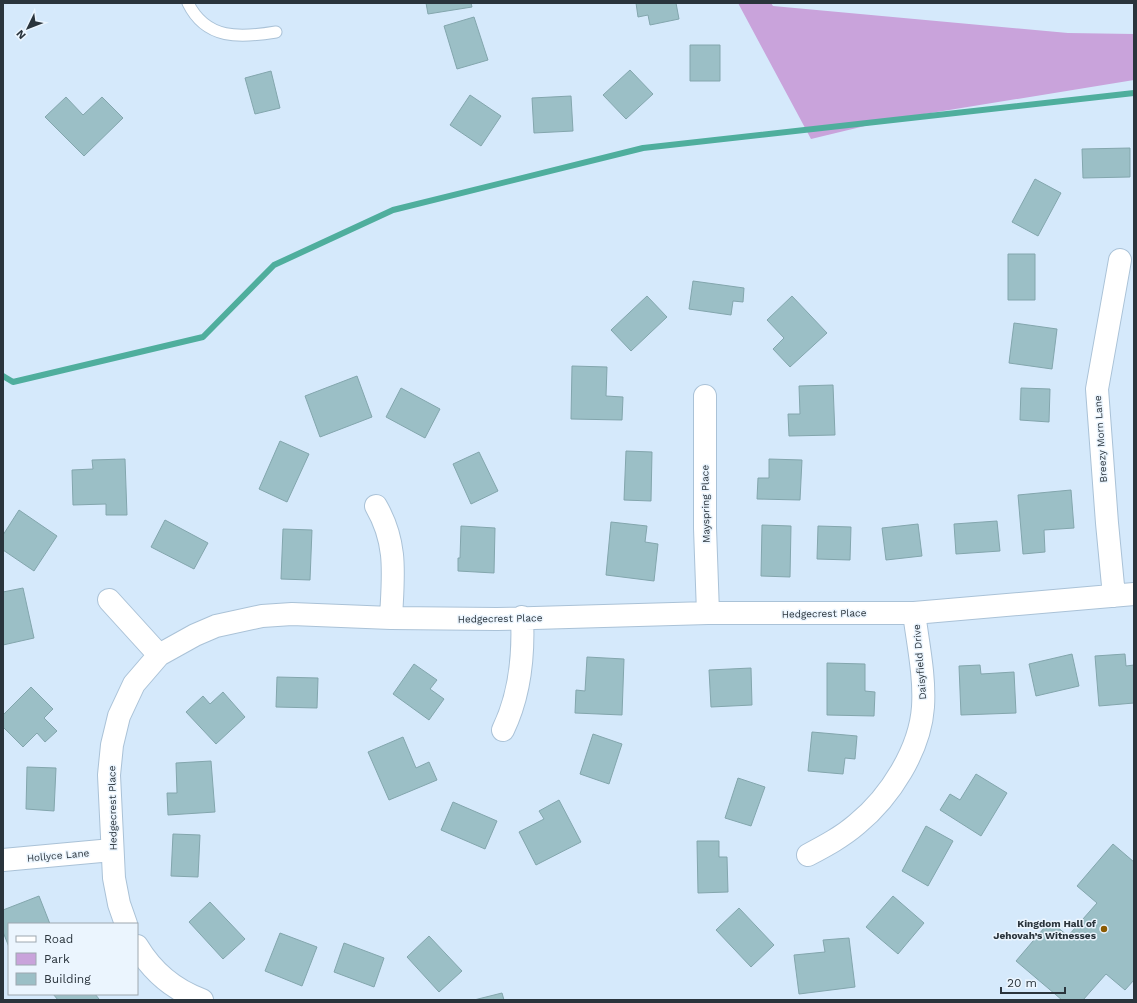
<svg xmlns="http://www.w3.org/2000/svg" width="1137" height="1003" font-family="'Work Sans',sans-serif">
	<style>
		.green { fill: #c9a3db }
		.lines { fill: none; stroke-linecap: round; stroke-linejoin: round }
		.stream { stroke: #4fae9d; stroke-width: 6 }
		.building { fill: #9bbfc6; stroke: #83a6ad }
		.service-casing { stroke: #aac2d7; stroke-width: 13 }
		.minor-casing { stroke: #aac2d7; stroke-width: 24 }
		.service { stroke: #fff; stroke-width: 11 }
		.minor { stroke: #fff; stroke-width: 22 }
		.poi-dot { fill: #8b5b02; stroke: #ebf5fe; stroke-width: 1.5 }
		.labels { text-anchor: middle; stroke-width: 3; stroke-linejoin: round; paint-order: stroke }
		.street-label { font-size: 10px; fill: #2a343c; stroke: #ebf5fe }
		.poi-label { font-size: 10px; font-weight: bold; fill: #2a343c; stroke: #ebf5fe; text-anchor: end }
	</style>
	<rect width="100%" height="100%" fill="#d5e9fb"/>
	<path class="green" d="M738 3H771L773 6 1068 33 1134 34V80L894 119 811 139Z"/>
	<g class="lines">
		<path class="stream" d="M3 376 13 382 203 337 274 265 393 210 643 148 1134 93"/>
	</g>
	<path class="building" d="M426 3H471L472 7 428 14Z
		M636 3H676L679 19 650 25 648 15 638 17Z
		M474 17 488 60 457 69 444 26Z
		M690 45H720V81H690Z
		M630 70 653 94 626 119 603 95Z
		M271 71 280 108 255 114 245 78Z
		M470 95 501 116 481 146 450 125Z
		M571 96 573 131 534 133 532 98Z
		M66 97 83 115 102 97 123 118 84 156 45 117Z
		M1130 148V177L1083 178 1082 149Z
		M1035 179 1061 193 1038 236 1012 222Z
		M1008 254H1035V300H1008Z
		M693 281 744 288 743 302 733 301 731 315 689 309Z
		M647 296 667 317 631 351 611 330Z
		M792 296 827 333 790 367 773 349 784 338 767 320Z
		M1014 323 1057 329 1052 369 1009 363Z
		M572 366 607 367 606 396 623 397 622 420 571 419Z
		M357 376 372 417 320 437 305 396Z
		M833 385 835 435 789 436 788 414H800L799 386Z
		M401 388 440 409 425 438 386 417Z
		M1021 388 1050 389 1049 422 1020 420Z
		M280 441 309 454 287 502 259 489Z
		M626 451 652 452 651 501 624 500Z
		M479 452 498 491 471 504 453 464Z
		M125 459 127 515H106V504L73 505 72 470 93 469 92 460Z
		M769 459 802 460 800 500 757 499 758 478H769Z
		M1071 490 1074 528 1044 530 1045 552 1023 554 1018 495Z
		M19 510 57 536 34 571 3 550V535Z
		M165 520 208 543 194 569 151 547Z
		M997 521 1000 551 956 554 954 524Z
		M611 522 647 526 645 542 658 544 654 581 606 575Z
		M918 524 922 556 886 560 882 528Z
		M762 525 791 526 790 577 761 576Z
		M461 526 495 528 494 573 458 571V558H460Z
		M818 526 851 527 850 560 817 559Z
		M283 529 312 530 310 580 281 579Z
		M23 588 34 638 3 645V592Z
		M1072 654 1079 686 1036 696 1029 664Z
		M1125 654 1126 666 1134 665V703L1099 706 1095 656Z
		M587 657 624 659 622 715 575 713 576 690 585 691Z
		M827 663 865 664V691L875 692 874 716 827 715Z
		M414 664 437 680 430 689 444 699 429 720 393 694Z
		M980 665 981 674 1014 672 1016 713 961 715 959 666Z
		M751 668 752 705 711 707 709 670Z
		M277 677 318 678 317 708 276 707Z
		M31 687 53 709 44 718 57 731 45 742 37 733 23 747 3 727V715Z
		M223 692 245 717 216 744 186 712 203 696 210 704Z
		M812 732 857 736 855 759 845 758 843 774 808 771Z
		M593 734 622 744 609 784 580 774Z
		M403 737 416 768 429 762 437 780 389 800 368 752Z
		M211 761 215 812 168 815 167 793H177L176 763Z
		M27 767 56 768 54 811 26 809Z
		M976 774 1007 793 981 836 940 810 950 794 960 800Z
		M738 778 765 787 751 826 725 818Z
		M559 800 581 842 536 865 519 832 544 819 539 811Z
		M453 802 497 821 485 849 441 830Z
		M926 826 953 841 928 886 902 871Z
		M173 834 200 835 198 877 171 876Z
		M697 841H719V857H727L728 892 698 893Z
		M1113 844 1134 862V980L1125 990 1106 974 1083 1000H1062L1016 961 1050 921 1068 936 1097 903 1077 886Z
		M39 896 50 924H9V947L3 932V910Z
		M893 896 924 923 898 954 866 927Z
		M210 902 245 939 223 959 189 922Z
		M739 908 774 945 751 967 716 930Z
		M280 933 317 947 302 986 265 971Z
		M429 936 462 971 439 992 407 957Z
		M849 938 855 987 799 994 794 955 825 952 823 940Z
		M344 943 384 958 374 987 334 972Z
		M502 993 504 1000H474Z
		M53 994H95L99 999 97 1000H58Z"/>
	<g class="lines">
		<defs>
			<path id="service" d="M188 3C206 40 240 38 276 32"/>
			<path id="minor" d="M705 396V528L708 613
				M376 506C398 544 393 576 391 618
				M1114 596 1107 523 1097 389 1120 260
				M109 600 159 655
				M503 730C520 695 524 657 522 617
				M808 855C825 846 842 837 857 824 890 797 920 750 923 707 925 676 918 644 914 613
				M3 860 112 850
				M126 924 119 904 114 878 109 775 112 745 119 716 134 684 159 655 195 635 216 626 262 616 292 614 391 618 497 619 708 613H914L1134 594
				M137 946C152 971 174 990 202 1000"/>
		</defs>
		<use href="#service" class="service-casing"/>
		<use href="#minor" class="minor-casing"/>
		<use href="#service" class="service"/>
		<use href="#minor" class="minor"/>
	</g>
	<circle class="poi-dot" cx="1104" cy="929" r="4"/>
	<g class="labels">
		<g class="street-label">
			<text transform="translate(1100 439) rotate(-94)" y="4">Breezy Morn Lane</text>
			<text transform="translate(705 504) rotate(-91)" y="4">Mayspring Place</text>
			<text transform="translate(824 613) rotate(-1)" y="4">Hedgecrest Place</text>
			<text transform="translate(500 618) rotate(-1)" y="4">Hedgecrest Place</text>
			<text transform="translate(919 662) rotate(-95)" y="4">Daisyfield Drive</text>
			<text transform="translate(112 808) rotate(-91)" y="4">Hedgecrest Place</text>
			<text transform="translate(58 855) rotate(-5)" y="4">Hollyce Lane</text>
		</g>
		<g class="poi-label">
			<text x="1096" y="927">Kingdom Hall of<tspan x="1096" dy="12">Jehovah’s Witnesses</tspan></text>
		</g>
	</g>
	<rect width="1137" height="1003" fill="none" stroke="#2a343c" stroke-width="8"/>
	<rect x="8" y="923" width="130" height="72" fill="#ebf5fe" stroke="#9ea8b0"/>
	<rect x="16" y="936" width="20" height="6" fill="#ffffff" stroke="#9ea8b0"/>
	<text x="44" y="943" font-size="12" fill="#2a343c">Road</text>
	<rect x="16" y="953" width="20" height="12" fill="#c9a3db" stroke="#9ea8b0"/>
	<text x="44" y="963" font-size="12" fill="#2a343c">Park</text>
	<rect x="16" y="973" width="20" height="12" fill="#9bbfc6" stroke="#9ea8b0"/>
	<text x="44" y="983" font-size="12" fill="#2a343c">Building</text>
	<g transform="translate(28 28) rotate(227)" stroke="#ebf5fe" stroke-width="3" paint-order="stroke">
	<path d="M0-3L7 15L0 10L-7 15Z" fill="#2a343c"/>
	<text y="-6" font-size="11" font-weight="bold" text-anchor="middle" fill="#2a343c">N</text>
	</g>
	<path d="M1001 987v6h64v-6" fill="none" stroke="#2a343c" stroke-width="2"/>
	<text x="1007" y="987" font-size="12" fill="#2a343c" stroke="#ebf5fe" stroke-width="3" paint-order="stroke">20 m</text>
</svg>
